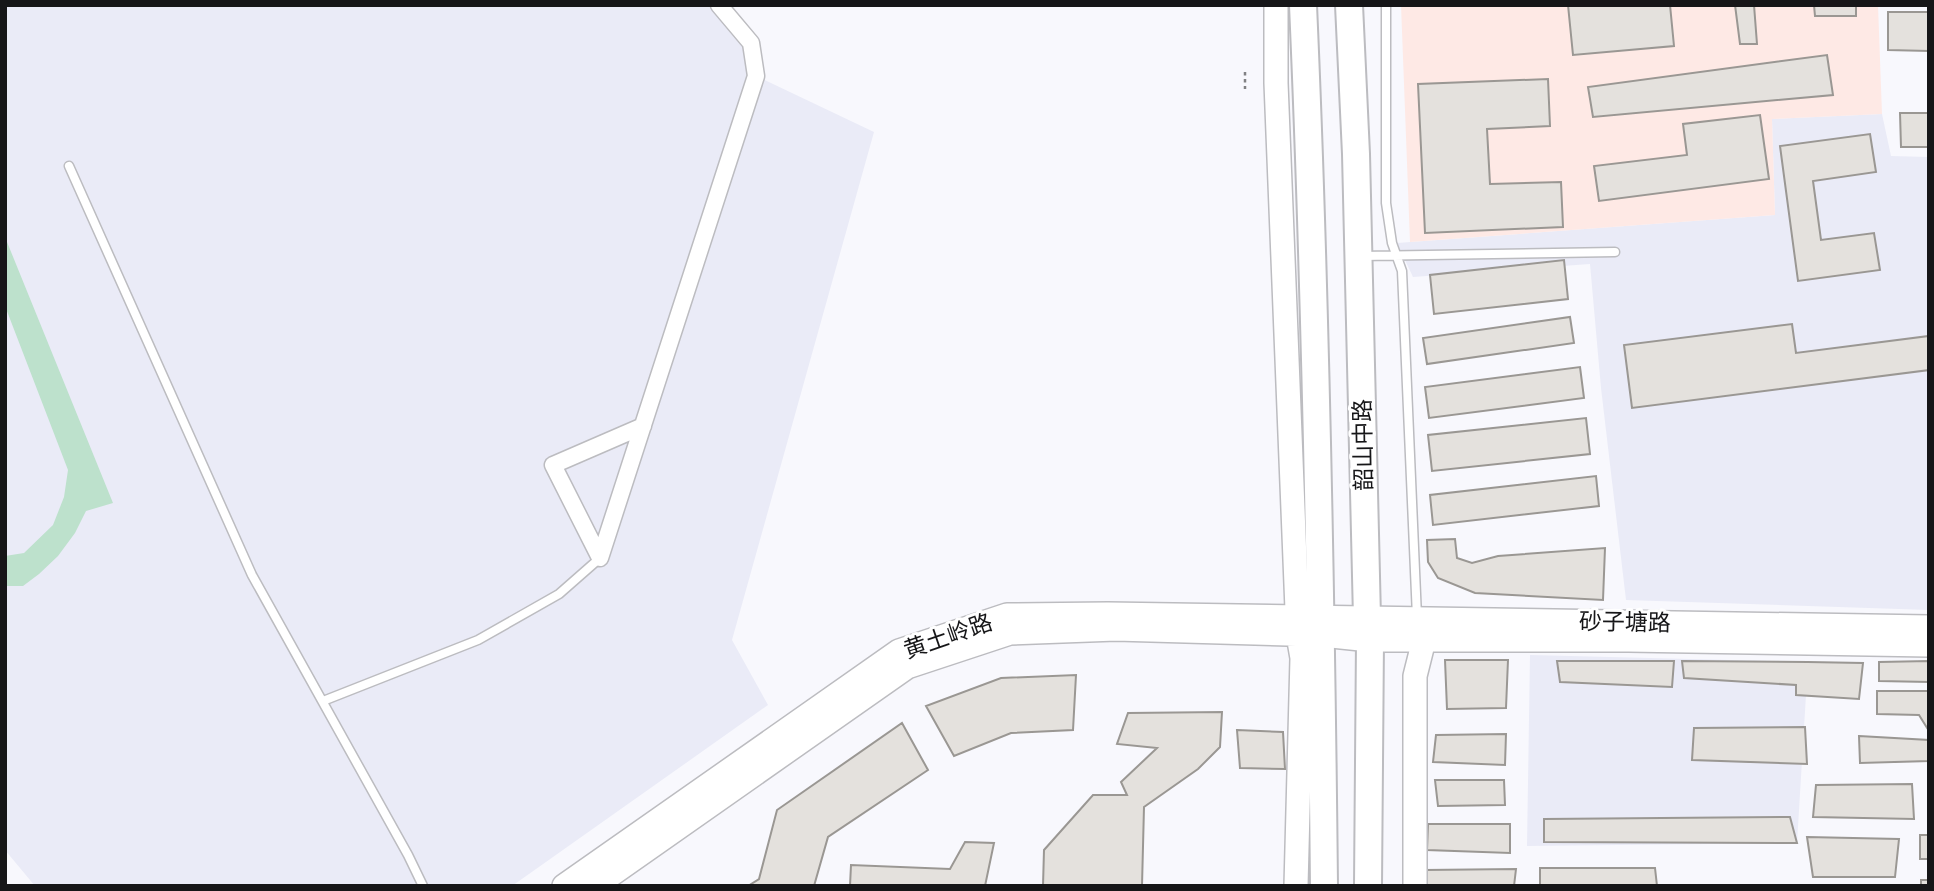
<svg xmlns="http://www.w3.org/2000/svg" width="1934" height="891" font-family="'DejaVu Sans','Noto Sans SC',sans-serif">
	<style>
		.built { fill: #eaebf7 }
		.medical { fill: #fee9e5 }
		.green { fill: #bde1cc }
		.building { fill: #e4e1dd; stroke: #9a9793; stroke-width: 2 }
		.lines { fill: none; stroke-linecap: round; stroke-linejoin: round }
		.lane-casing { stroke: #bcbcc0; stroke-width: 11 }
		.street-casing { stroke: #bcbcc0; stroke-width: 19 }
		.secondary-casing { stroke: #bcbcc0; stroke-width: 26 }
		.primary-casing { stroke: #bcbcc0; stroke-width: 30 }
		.path { stroke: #818184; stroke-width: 2.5; stroke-dasharray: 3.5 3.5; stroke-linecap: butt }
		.lane { stroke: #fff; stroke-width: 8 }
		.street { stroke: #fff; stroke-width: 16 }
		.secondary { stroke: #fff; stroke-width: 23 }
		.primary { stroke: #fff; stroke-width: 26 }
		.labels { text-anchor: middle; stroke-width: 6; stroke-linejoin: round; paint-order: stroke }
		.street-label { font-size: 23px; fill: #161618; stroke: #fff }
	</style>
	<rect width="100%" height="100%" fill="#f8f8fd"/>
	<path class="built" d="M5 5H719L751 43 756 76 874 132 732 640 768 705 512 886H35L5 850Z
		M1882 114 1891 156 1929 157V610L1626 600 1601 388 1590 264 1413 277 1397 243 1775 215 1772 119Z
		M1530 655 1808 662 1797 843 1527 846Z"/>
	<path class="medical" d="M1401 5H1878L1882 114 1772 119 1775 215 1410 242Z"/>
	<path class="green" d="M5 237 113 503 86 511 75 533 58 556 39 574 23 586H5V556L24 553 53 525 64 497 68 470 5 306Z"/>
	<path class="building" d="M1568 5H1670L1674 46 1573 55Z
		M1735 5H1754L1757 44H1740Z
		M1814 5H1856V16H1815Z
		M1888 12H1929V51L1888 50Z
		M1827 55 1833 95 1593 117 1588 87Z
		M1548 79 1550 126 1487 129 1490 184 1561 182 1563 227 1425 233 1418 84Z
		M1900 113H1929V147H1901Z
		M1760 115 1769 179 1599 201 1594 166 1687 155 1683 124Z
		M1870 134 1876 172 1813 181 1821 240 1874 233 1880 270 1798 281 1780 146Z
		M1564 260 1568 299 1434 314 1430 275Z
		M1570 317 1574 343 1427 364 1423 338Z
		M1792 324 1796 353 1929 336V370L1632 408 1624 345Z
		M1580 367 1584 398 1429 418 1425 387Z
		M1586 418 1590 454 1432 471 1428 435Z
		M1596 476 1599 506 1433 525 1430 495Z
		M1455 539 1457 558 1472 563 1498 556 1605 548 1603 600 1475 593 1438 578 1428 562 1427 540Z
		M1445 660H1508L1506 708 1447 709Z
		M1557 661H1674L1672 687 1560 682Z
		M1682 661 1808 662 1863 663 1859 699 1796 695V685L1684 678Z
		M1929 661V682L1879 681V662Z
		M1076 675 1073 730 1011 733 954 756 926 706 1001 678Z
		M1877 691H1929V731L1919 715 1877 714Z
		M1222 712 1220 747 1198 769 1144 807 1142 886H1043L1044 850 1093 795H1127L1121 782 1157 748 1117 744 1128 713Z
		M902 723 928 770 828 837 814 886H748L759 879 777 810Z
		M1805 727 1807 764 1692 760 1694 728Z
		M1237 730 1283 732 1285 769 1240 768Z
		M1506 734 1505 765 1433 762 1436 735Z
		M1859 736 1929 740V761L1860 763Z
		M1435 780H1504L1505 805 1438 806Z
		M1912 784 1914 819 1813 817 1816 785Z
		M1790 817 1797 843 1544 842V819Z
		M1428 824H1510V853L1427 850Z
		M1920 835H1929V859H1920Z
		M1807 837 1899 839 1895 877H1813Z
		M965 842 994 843 985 886H850L851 865 950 869Z
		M1540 868H1655L1657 886H1540Z
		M1516 869 1514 886H1426L1425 870Z
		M1921 880H1929V886H1921Z"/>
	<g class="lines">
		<defs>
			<path id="lane" d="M1386 5V203L1392 243 1402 271 1417 617
				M69 166 252 575 408 855 423 886
				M1361 256 1615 252
				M323 701 478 640 559 594 600 558"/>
			<path id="street" d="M600 558 756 76 751 43 719 5
				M600 558 553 465 643 426"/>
			<path id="secondary" d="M1276 5V83L1298 635 1302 658 1296 886
				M564 886 899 651 1007 615 1108 614 1929 627
				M595 886 907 667 1010 633 1116 629 1322 635 1370 640H1628L1929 645
				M1415 886V676L1424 640"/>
			<path id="primary" d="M1303 5C1316 299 1321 592 1324 886
				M1349 5 1356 154 1367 618 1370 640 1368 886"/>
		</defs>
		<use href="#lane" class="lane-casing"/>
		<use href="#street" class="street-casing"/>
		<use href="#secondary" class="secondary-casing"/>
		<use href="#primary" class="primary-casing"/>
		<path class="path" d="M1245 72V89"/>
		<use href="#lane" class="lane"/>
		<use href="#street" class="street"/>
		<use href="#secondary" class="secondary"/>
		<use href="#primary" class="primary"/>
	</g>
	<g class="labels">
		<g class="street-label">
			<text transform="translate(1363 445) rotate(-91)" y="8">韶山中路</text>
			<text transform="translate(1625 622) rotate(1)" y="8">砂子塘路</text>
			<text transform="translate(948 636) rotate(-19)" y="8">黄土岭路</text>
		</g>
	</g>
	<rect width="1934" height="891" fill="none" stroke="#161618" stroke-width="14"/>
</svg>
